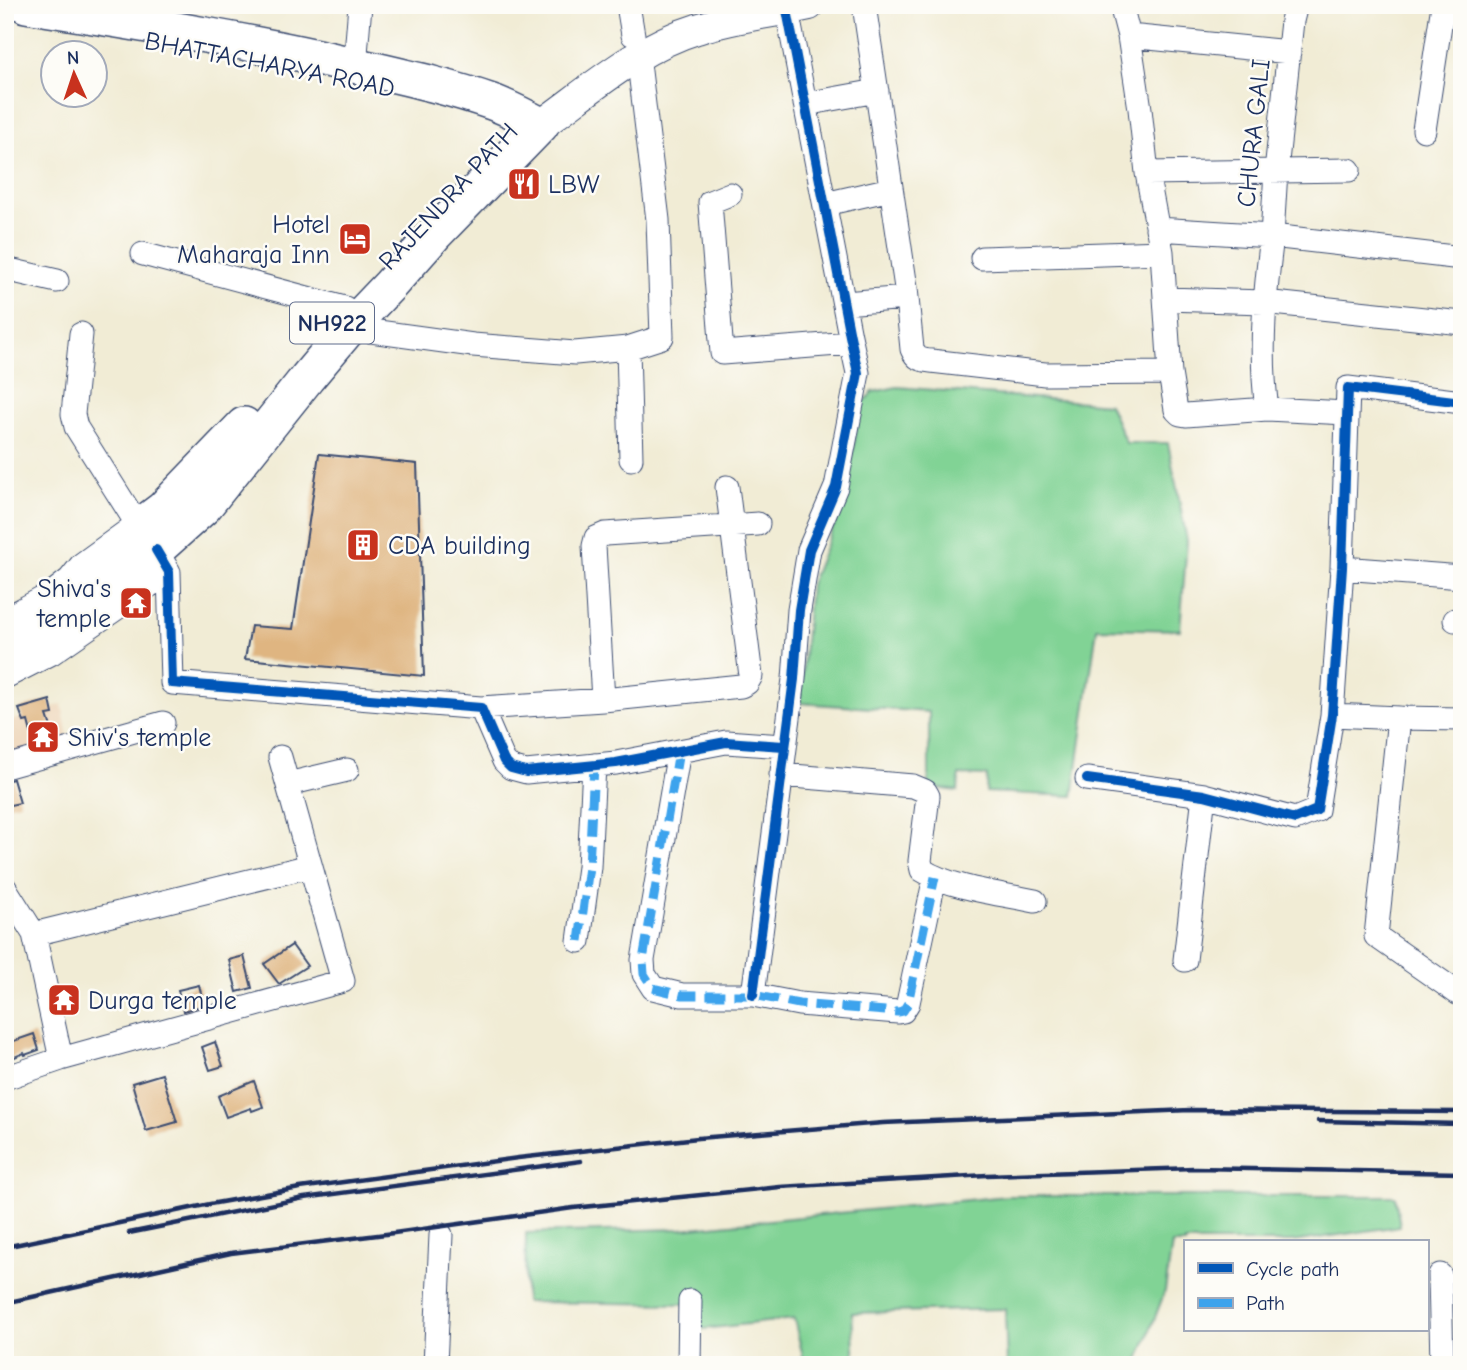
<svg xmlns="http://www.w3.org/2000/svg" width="1467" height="1370" font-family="'Comic Neue',sans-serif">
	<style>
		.built { fill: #eed7bb }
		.green { fill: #81d395; stroke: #4e817a; stroke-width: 2 }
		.building { fill: #dfb581 }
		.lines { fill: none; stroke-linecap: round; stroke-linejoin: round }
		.minor-casing { stroke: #3b4b70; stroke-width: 25 }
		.major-casing { stroke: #3b4b70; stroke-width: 32 }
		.highway-casing { stroke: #3b4b70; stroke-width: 38 }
		.minor { stroke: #fff; stroke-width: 23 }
		.major { stroke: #fff; stroke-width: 30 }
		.highway { stroke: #fff; stroke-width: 35 }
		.rail { stroke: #1b2f5e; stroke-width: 4.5 }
		.quiet { stroke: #3da3ed; stroke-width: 9; stroke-dasharray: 18 9; stroke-linecap: butt }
		.cycleway-casing { stroke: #fdfcf7; stroke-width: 15 }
		.cycleway { stroke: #0057b8; stroke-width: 10 }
		.labels { text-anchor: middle; stroke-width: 5; stroke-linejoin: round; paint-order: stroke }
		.shield { fill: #fdfcf7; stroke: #5f6c8c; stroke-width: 2 }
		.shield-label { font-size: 24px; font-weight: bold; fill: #1b2f5e }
		.street-label { font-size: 26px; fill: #1b2f5e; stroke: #fdfcf7 }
		.poi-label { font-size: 26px; fill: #1b2f5e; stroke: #fdfcf7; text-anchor: start }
	</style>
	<rect width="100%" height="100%" fill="#fdfcf7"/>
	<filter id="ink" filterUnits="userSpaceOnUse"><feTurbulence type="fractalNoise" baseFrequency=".0143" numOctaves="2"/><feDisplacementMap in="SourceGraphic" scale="14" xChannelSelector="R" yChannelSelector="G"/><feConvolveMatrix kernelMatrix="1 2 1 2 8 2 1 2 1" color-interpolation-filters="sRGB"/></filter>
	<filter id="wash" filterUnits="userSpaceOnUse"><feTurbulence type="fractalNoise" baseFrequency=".00686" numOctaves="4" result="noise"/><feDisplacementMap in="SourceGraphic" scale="28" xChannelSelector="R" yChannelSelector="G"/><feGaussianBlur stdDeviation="1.57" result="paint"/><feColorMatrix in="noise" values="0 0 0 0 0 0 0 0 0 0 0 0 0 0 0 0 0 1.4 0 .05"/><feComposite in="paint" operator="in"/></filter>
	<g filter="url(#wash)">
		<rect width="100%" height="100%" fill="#f1ecd5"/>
		<path class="built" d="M62 704 68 737 16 753 5 733V723Z"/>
		<path class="green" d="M897 387 1109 404 1126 443H1168L1187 541 1180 630 1097 628 1073 796 986 792 987 776 959 775 958 791 929 787V712L800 703 810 584 839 513 852 458 860 406 873 392Z
			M1007 1196H1395L1400 1226 1292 1242H1185V1244H1172L1165 1291 1137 1365H1007L1005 1309 852 1313 855 1365H805L794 1319 703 1329 690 1304 525 1302 526 1233 681 1229Z"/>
		<g id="blocks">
			<path class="building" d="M319 454 417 464 424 676 245 659 251 626 293 629Z
				M50 700 53 714 47 715 55 739 34 744 28 721 24 722 19 709Z
				M13 779 20 803 5 806V781Z
				M292 945 307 966 279 984 264 964Z
				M244 956 252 988 237 992 229 960Z
				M199 985 204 1005 183 1011 178 990Z
				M34 1034 39 1050 25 1055 24 1053 5 1061V1044Z
				M215 1042 223 1066 210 1070 202 1047Z
				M162 1074 177 1122 146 1131 132 1083Z
				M254 1081 263 1107 252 1111 251 1108 226 1117 218 1096Z"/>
		</g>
	</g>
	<g filter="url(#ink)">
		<use href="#blocks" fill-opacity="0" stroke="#3b4b70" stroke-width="2"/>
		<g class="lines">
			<defs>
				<path id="minor" d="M628 5 633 35
					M864 5 906 288 912 349C916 359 921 360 931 361L1045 374 1170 373
					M1121 5 1129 36 1140 109 1147 173 1162 252 1170 373 1176 410 1180 414 1186 415 1267 409 1347 413
					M1129 36 1289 52
					M355 66 360 5
					M805 104 877 91
					M1424 130 1443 5
					M1147 173 1349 170
					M730 194 710 202 722 353 851 343
					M825 204 891 189
					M1157 229 1272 236 1276 171 1292 21 1296 5
					M143 254 345 308
					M982 258 1162 252
					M5 269 57 281
					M1166 299 1264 302 1462 323
					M844 303 907 298
					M342 326 349 328 473 345 575 353 628 348 662 337 658 220 638 55
					M81 334 73 414 76 427 139 527
					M628 348 631 459
					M1267 409C1259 351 1265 293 1272 236L1462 258
					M156 550 169 572 172 683 481 708 504 761 511 768 526 772 616 763 726 742 784 746
					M1342 568 1462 577
					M1455 620H1462
					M5 677 52 653 169 572
					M603 700 594 546 596 538 605 534 758 524
					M481 708 603 700 741 686 747 683 751 676 727 487
					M1332 715 1399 718 1376 936 1462 996
					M1399 718 1462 719
					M679 751 643 960 644 974 653 988 682 995H753L799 1004 898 1012 903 1011 908 1003 935 877
					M5 767 163 723
					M781 775 913 786 925 791 928 796 920 861 922 870C950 888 1001 894 1035 901
					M1087 779 1204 795 1295 819 1317 810 1332 715 1342 568 1348 388 1462 402
					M288 784 347 770
					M5 888 34 934
					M579 941 589 867 594 765
					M1185 960 1204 795
					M753 995 794 679 799 610 809 550 836 487 858 373 850 336 786 5
					M61 1059 34 934 310 866
					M5 1078 61 1059 343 981 280 757
					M1440 1275 1442 1365
					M435 1365 441 1235
					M689 1365 690 1301"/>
				<path id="major" d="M541 125C590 90 638 47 697 29 733 17 772 13 809 5
					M5 623 54 596 72 582 84 567 139 527"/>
				<path id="highway" d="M156 550 139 527 163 509 244 425
					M5 649 45 628 100 593 156 550 204 507 307 378 349 328 390 285 436 233 541 125C525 117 509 108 492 102 447 86 400 76 353 65 245 40 136 23 26 5"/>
			</defs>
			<use href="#minor" class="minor-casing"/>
			<use href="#major" class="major-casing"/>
			<use href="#highway" class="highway-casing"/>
			<use href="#minor" class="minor"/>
			<use href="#major" class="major"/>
			<use href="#highway" class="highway"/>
			<path class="rail" d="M1318 1121 1462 1124
				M129 1233 304 1198 581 1161
				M5 1247 210 1204 300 1188 518 1158 698 1138 883 1123 1190 1110 1462 1112
				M5 1303 231 1253 394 1233 573 1208 780 1187 987 1175 1194 1168 1462 1173"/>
			<path class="quiet" d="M679 751 643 960 644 974 653 988 682 995H753L799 1004 898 1012 903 1011 908 1003 935 877
				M579 941 589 867 594 765"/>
			<defs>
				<path id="cycleway" d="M156 550 169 572 172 683 481 708 504 761 511 768 526 772 616 763 726 742 784 746
					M1087 779 1204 795 1295 819 1317 810 1332 715 1342 568 1348 388 1462 402
					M753 995 794 679 799 610 809 550 836 487 858 373 850 336 786 5"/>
			</defs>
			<use href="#cycleway" class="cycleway-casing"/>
			<use href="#cycleway" class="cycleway"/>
		</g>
	</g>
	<defs>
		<symbol id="restaurant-square" viewBox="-11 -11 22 22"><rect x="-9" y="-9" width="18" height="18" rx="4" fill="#c8321e" stroke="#fdfcf7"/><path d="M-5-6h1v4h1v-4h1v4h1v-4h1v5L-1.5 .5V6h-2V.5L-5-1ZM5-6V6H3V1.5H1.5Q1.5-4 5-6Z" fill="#fff"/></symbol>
		<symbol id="hotel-square" viewBox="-11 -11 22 22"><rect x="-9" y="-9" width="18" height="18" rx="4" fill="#c8321e" stroke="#fdfcf7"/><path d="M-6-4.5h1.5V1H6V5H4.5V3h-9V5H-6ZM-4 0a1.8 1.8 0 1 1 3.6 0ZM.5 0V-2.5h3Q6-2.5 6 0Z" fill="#fff"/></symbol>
		<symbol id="building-square" viewBox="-11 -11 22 22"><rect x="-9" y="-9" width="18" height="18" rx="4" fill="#c8321e" stroke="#fdfcf7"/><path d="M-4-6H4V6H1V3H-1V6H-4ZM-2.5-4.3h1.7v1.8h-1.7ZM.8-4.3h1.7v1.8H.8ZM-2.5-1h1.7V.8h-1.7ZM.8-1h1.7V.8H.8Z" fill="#fff"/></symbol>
		<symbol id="temple-square" viewBox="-11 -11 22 22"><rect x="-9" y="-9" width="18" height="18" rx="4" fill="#c8321e" stroke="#fdfcf7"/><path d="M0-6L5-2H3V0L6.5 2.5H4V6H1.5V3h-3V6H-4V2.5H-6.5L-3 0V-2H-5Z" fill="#fff"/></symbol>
	</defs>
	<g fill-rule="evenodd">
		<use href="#restaurant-square" x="505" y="165" width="38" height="38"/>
		<use href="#hotel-square" x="336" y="220" width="38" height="38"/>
		<use href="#building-square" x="344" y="526" width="38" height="38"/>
		<use href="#temple-square" x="117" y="584" width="38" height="38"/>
		<use href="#temple-square" x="24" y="718" width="38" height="38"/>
		<use href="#temple-square" x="45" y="981" width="38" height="38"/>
	</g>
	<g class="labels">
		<rect class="shield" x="290" y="302.5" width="84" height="41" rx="5"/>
		<g class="shield-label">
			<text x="332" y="331">NH922</text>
		</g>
		<g class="street-label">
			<text transform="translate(270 64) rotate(11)" y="9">BHATTACHARYA ROAD</text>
			<text transform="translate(1253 133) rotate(-84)" y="9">CHURA GALI</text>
			<text transform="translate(448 196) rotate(-47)" y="9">RAJENDRA PATH</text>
		</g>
		<g class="poi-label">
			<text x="548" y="193">LBW</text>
			<text x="330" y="233" text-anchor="end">Hotel<tspan x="330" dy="30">Maharaja Inn</tspan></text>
			<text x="388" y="554">CDA building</text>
			<text x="111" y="597" text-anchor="end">Shiva's<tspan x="111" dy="30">temple</tspan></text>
			<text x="68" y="746">Shiv's temple</text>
			<text x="88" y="1009">Durga temple</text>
		</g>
	</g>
	<rect width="1467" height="1370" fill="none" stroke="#fdfcf7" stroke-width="28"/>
	<rect x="1184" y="1240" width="245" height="91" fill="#fdfcf7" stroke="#a3aaba" stroke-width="2"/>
	<rect x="1198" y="1263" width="35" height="10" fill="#0057b8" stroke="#a3aaba" stroke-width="2"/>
	<text x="1246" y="1276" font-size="21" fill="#1b2f5e">Cycle path</text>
	<rect x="1198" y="1298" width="35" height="10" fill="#3da3ed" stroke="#a3aaba" stroke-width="2"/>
	<text x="1246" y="1310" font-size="21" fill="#1b2f5e">Path</text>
	<g transform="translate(74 74) rotate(357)"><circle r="33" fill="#fdfcf7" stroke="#a3aaba" stroke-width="2"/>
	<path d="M0-5L12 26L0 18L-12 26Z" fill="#c8321e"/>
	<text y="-10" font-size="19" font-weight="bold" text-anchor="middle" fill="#1b2f5e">N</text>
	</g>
</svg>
